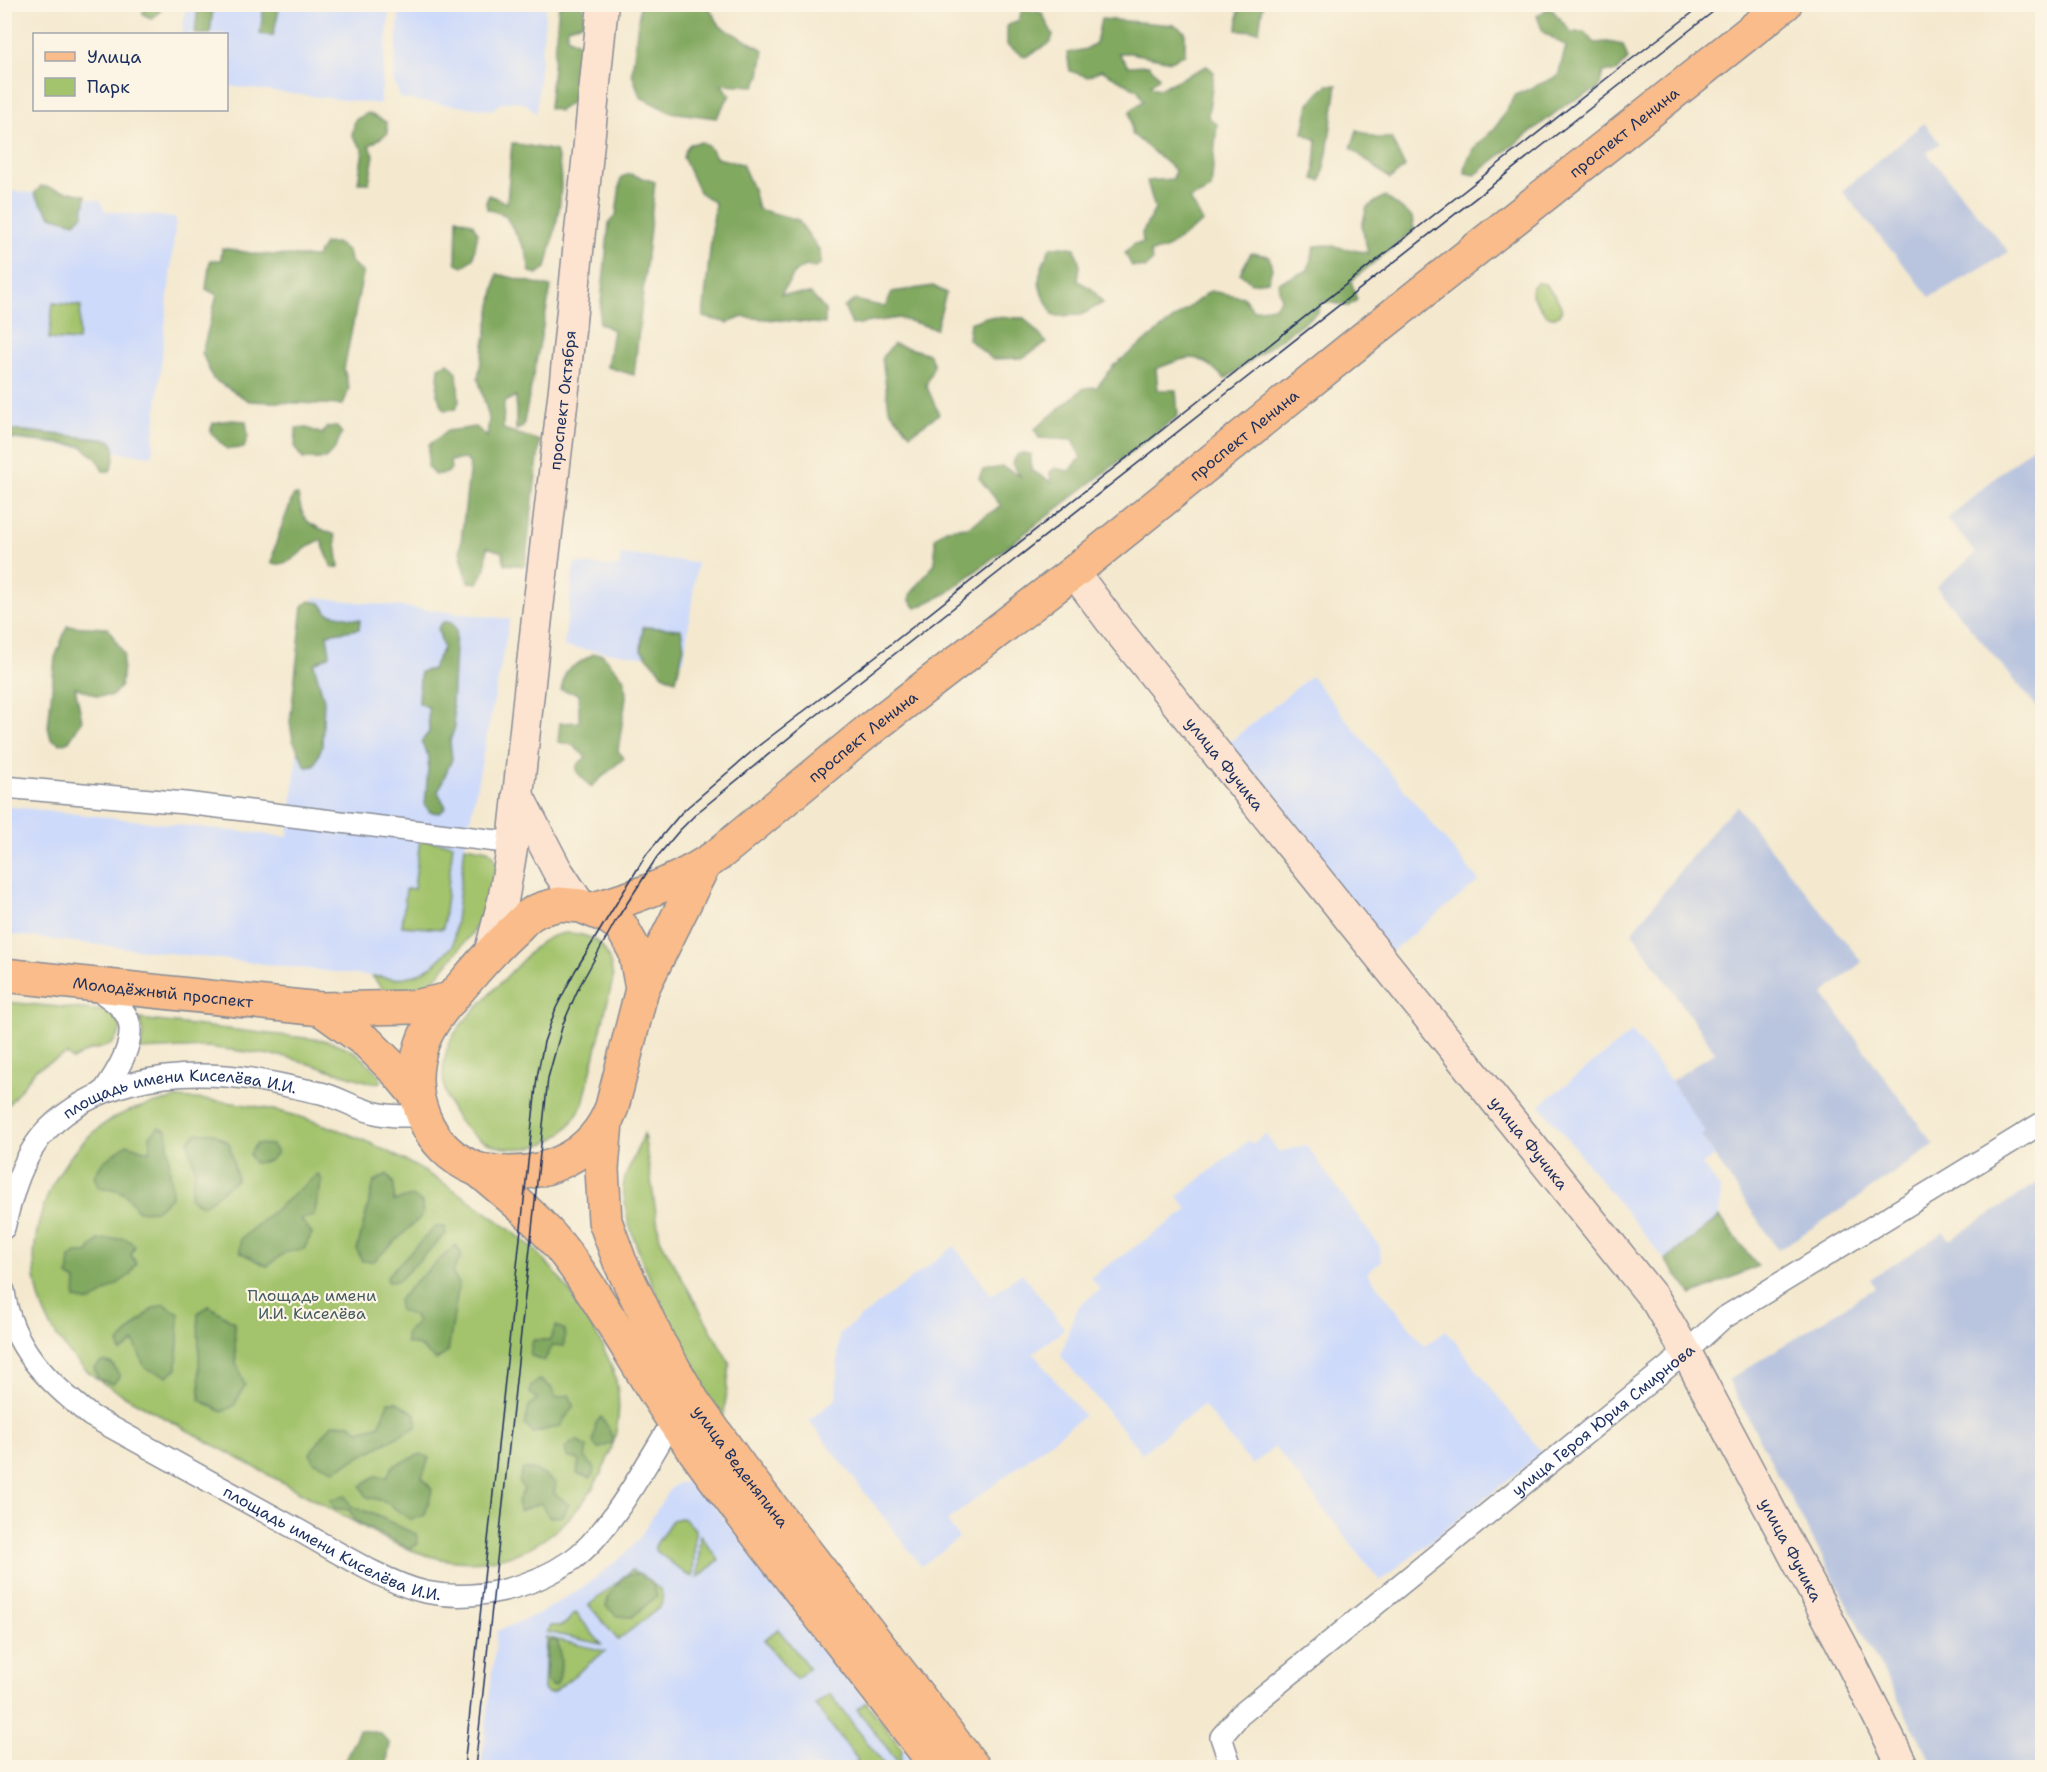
<svg xmlns="http://www.w3.org/2000/svg" width="2047" height="1772" font-family="'Shantell Sans',sans-serif">
	<style>
		.built { fill: #cedafa }
		.industrial { fill: #b9c4de }
		.green { fill: #a3c36c; stroke: #5f7965; stroke-width: 1.5 }
		.forest { fill: #82a960; stroke: #4e6c5f; stroke-width: 1.5 }
		.lines { fill: none; stroke-linecap: round; stroke-linejoin: round }
		.street-casing { stroke: #888c96; stroke-width: 24 }
		.secondary-casing { stroke: #888c96; stroke-width: 33 }
		.primary-casing { stroke: #888c96; stroke-width: 36 }
		.street { stroke: #fff; stroke-width: 21 }
		.secondary { stroke: #fde4d0; stroke-width: 30 }
		.primary { stroke: #f9bc8a; stroke-width: 33 }
		.tram { stroke: #1b2f5e; stroke-width: 1.5 }
		.labels { text-anchor: middle; stroke-width: 4.5; stroke-linejoin: round; paint-order: stroke }
		.street-label { font-size: 16px; fill: #1b2f5e; stroke: #fcf5e5 }
		.park-label { font-size: 16px; fill: #445b62; stroke: #fcf5e5 }
	</style>
	<rect width="100%" height="100%" fill="#fcf5e5"/>
	<filter id="ink" filterUnits="userSpaceOnUse"><feTurbulence type="fractalNoise" baseFrequency=".0167" numOctaves="2"/><feDisplacementMap in="SourceGraphic" scale="12" xChannelSelector="R" yChannelSelector="G"/><feConvolveMatrix kernelMatrix="1 2 1 2 8 2 1 2 1" color-interpolation-filters="sRGB"/></filter>
	<filter id="wash" filterUnits="userSpaceOnUse"><feTurbulence type="fractalNoise" baseFrequency=".008" numOctaves="4" result="noise"/><feDisplacementMap in="SourceGraphic" scale="24" xChannelSelector="R" yChannelSelector="G"/><feGaussianBlur stdDeviation="1.35" result="paint"/><feColorMatrix in="noise" values="0 0 0 0 0 0 0 0 0 0 0 0 0 0 0 0 0 1.4 0 .05"/><feComposite in="paint" operator="in"/></filter>
	<g filter="url(#wash)">
		<rect width="100%" height="100%" fill="#f4e9cf"/>
		<path class="built" d="M186 5H390L380 104 227 86 226 34H182Z
			M400 5H546L536 114 527 104 514 101 501 103 491 110 401 99 393 80Z
			M5 190 100 200 105 211 176 218 152 456 5 439Z
			M621 554 697 563 684 661 564 647 574 563 619 567Z
			M314 597 510 619 465 846 453 946 432 966 416 975 395 979 5 934V806L288 837Z
			M1311 676 1479 881 1387 955 1220 750Z
			M1632 1032 1671 1081 1706 1133 1701 1136 1714 1156 1702 1165 1721 1190 1719 1217 1665 1260 1540 1105Z
			M1265 1134 1279 1152 1306 1145 1380 1247 1381 1261 1367 1273 1425 1346 1446 1330 1542 1453 1380 1581 1275 1447 1252 1465 1203 1405 1142 1453 1061 1356 1071 1323 1080 1304 1100 1290 1091 1277 1188 1210 1178 1196 1249 1140 1252 1144Z
			M954 1246 992 1295 1022 1273 1065 1329 1033 1353 1084 1416 947 1521 959 1538 921 1566 809 1420 836 1399 839 1334Z
			M689 1482 699 1487 917 1767 481 1768 497 1631 542 1612 586 1585 624 1555 640 1537 669 1490 678 1483Z"/>
		<path class="industrial" d="M1924 123 1940 143 1927 153 2009 252 1930 297 1842 191Z
			M2042 438V713L1936 587 1976 553 1947 519Z
			M1737 807 1862 962 1823 994 1934 1145 1843 1208 1778 1250 1701 1136 1705 1132 1671 1081 1715 1052 1632 932 1720 821Z
			M2042 1180V1767H1934L1728 1380 1875 1288 1870 1279 1944 1232 1950 1240Z"/>
		<path class="green" d="M1537 283 1545 284C1550 291 1557 297 1560 304 1565 313 1555 321 1547 315 1541 310 1536 301 1532 295V287Z
			M53 303 81 306 78 341 49 339Z
			M420 840 453 844 443 929 402 926 406 889H414Z
			M465 846 488 850 494 856 497 865 489 902 472 933 437 977 422 987 407 992H385L372 976 395 979 416 975 432 966 453 946Z
			M566 933C598 934 610 948 613 979L583 1104C578 1113 573 1122 565 1130 555 1141 538 1147 524 1148 466 1154 428 1097 449 1044 457 1026 473 1012 486 998 502 981 518 965 534 948 544 939 552 935 566 933Z
			M5 1002 104 1011 116 1015 120 1023V1032L113 1043 108 1046 88 1051 72 1060 67 1054 36 1069 5 1109Z
			M139 1019 323 1040C353 1047 360 1054 381 1076V1082L372 1083 287 1057 207 1047 139 1050C144 1038 144 1031 139 1019Z
			M177 1098C225 1100 274 1107 319 1123 380 1143 435 1175 486 1212 503 1224 521 1237 536 1251 560 1276 581 1305 597 1335 604 1350 613 1365 616 1381 632 1450 574 1540 505 1557 462 1568 431 1559 391 1542L123 1395C114 1389 104 1385 96 1378 71 1360 47 1328 39 1297 21 1232 55 1153 112 1119 132 1108 155 1103 177 1098Z
			M644 1134 660 1239 730 1364 724 1413 721 1420 682 1352 643 1263 628 1222 623 1188 625 1177Z
			M680 1518 685 1519 695 1529 693 1577 686 1574 655 1550V1546L672 1520Z
			M700 1535 719 1560 698 1577Z
			M632 1570 660 1589C664 1596 663 1601 660 1607L618 1640 589 1605Z
			M576 1613 601 1644 547 1632 550 1626C554 1625 559 1627 563 1625 569 1622 570 1616 576 1613Z
			M778 1629 809 1668 796 1679 764 1640Z
			M546 1637 605 1651 552 1693H547L544 1690Z
			M830 1694 886 1767H850L858 1760 815 1705Z
			M866 1702 902 1749 900 1765 857 1709Z"/>
		<path class="forest" d="M1239 4 1263 5 1259 31 1237 30Z
			M144 5V4L166 5 152 19 143 14Z
			M264 5H280L273 36 260 34Z
			M559 5H581L585 9 584 23 568 27 567 37 586 47 579 97 559 111 549 108Z
			M640 5H696L709 8 721 27 764 50 760 76 755 86 721 84 730 95 716 118 670 112 640 97 632 73Z
			M198 6 213 9 210 34H195Z
			M1550 7 1571 32H1584L1595 43 1608 42 1623 45 1628 59 1616 72H1603L1599 89 1568 103 1475 175 1465 173 1466 164 1473 149 1496 127 1515 95 1558 76 1566 46 1543 32 1537 16Z
			M1022 9 1042 13 1053 35 1050 43 1025 57 1007 45V26L1019 20Z
			M1101 19 1175 25 1185 32V54L1171 61 1131 53H1118L1128 66 1149 65 1159 77 1150 86 1159 89 1207 66 1214 72 1208 117 1217 124 1211 189 1190 199 1203 222 1164 250 1150 252 1152 261 1146 268 1132 266 1125 253 1134 244 1143 243 1142 233 1155 209 1147 181 1173 179 1175 170 1132 134 1130 111 1143 101 1138 90 1101 70 1088 77 1070 71 1067 53 1086 49 1096 43Z
			M1327 85H1337L1327 153 1321 181 1314 179 1317 140 1303 133 1309 103Z
			M368 113 386 122 388 133 369 146 374 155 369 183H358L363 150 352 135 355 120Z
			M1357 130 1375 138H1391L1405 167 1390 179 1351 148Z
			M702 142 709 147 717 158 742 164 753 189 758 209 798 220 820 251 821 263 815 268 806 266 796 271 781 294H811L825 310V324L743 317 728 323 703 317 715 203 699 192 683 157 686 149 690 144Z
			M512 143 556 151C568 190 555 229 546 268L537 274 530 272 526 251 505 215 487 209 486 202 489 195 507 203Z
			M630 174 655 182 634 375 607 367 613 330 599 323 609 223 616 215 621 177Z
			M41 186 86 195 83 215 75 223 51 216 34 194Z
			M1385 196 1412 217 1414 230 1351 281 1357 300 1348 306 1322 301 1318 312 1225 379C1197 351 1191 355 1156 369L1158 390H1176L1178 416 947 593 916 608 910 601V595L935 563V538L946 529 968 527 1001 506 979 478 983 470 1003 467 1020 476 1012 463 1018 454H1031V470L1051 482 1050 472 1055 468 1069 471 1081 458 1073 440 1039 438 1035 429 1084 388 1097 387 1113 366 1210 291 1243 297 1253 310 1274 307 1281 299 1278 283 1308 270 1315 246 1328 245 1368 253 1362 226 1367 207Z
			M457 218 472 223 478 233 473 258 463 267 456 262Z
			M336 243 348 251 350 261 363 273 344 369 349 389 343 405 249 401 213 379 202 353 217 295 206 289 210 260H221L222 248 256 254 316 257 324 244Z
			M1062 246 1075 248 1080 266 1078 281 1092 289 1103 303 1081 315 1054 316C1036 284 1034 283 1050 248Z
			M1251 253 1269 256 1272 269 1268 281 1251 283 1240 273Z
			M497 274 551 287 523 427 516 430V396L504 402 503 429 540 441 525 566 505 564 502 552 487 547 486 568 478 583 468 582 460 551 470 464 465 459 450 461 451 469 447 473 434 475 428 467 429 445 447 431 476 427 487 437 489 418 478 378Z
			M933 286 946 293 936 329 899 318 852 325 844 307 855 300 885 307 892 292Z
			M986 317 1024 318 1047 343 1022 358 992 359 968 339 970 323Z
			M894 344 929 354 934 365 926 385 939 414 910 434 889 409 882 357Z
			M448 363 457 372 459 401 456 409 444 410 437 394 439 367Z
			M230 420 246 421 248 436 244 448 227 449 210 432 213 423Z
			M336 426 342 433 334 450 325 459H303L295 448 296 428H307L322 434 327 427Z
			M5 429 110 440C117 449 115 461 110 471H103L97 459 81 446 5 438Z
			M298 495C303 525 308 523 335 535L339 567 332 568 321 540C300 546 297 566 272 564 274 540 286 518 293 496Z
			M309 601 321 603 328 613 360 620 359 629 327 634 330 655 314 664 324 700 322 746 314 766 306 767 293 740 290 723 303 606Z
			M443 622H451L456 630 452 704 455 726 450 742 452 759 438 792 446 807 440 813 430 812 425 805 429 757 421 742 429 732 428 707 419 703 420 672 432 669 443 648 438 628Z
			M67 626 108 628 124 654 121 686 112 696H98L75 687 82 720 69 741 61 744 51 739 48 727 55 658Z
			M643 627 681 629 684 647 676 680 666 677 641 650Z
			M593 654H602L625 680 626 697 618 751 624 758 591 787 577 772V765L586 757 572 745 558 742 560 723 579 722V694L561 690 566 671Z
			M159 1127 167 1131 172 1196 157 1210 138 1211C127 1193 121 1188 99 1188L94 1176 103 1162 127 1144 150 1152V1136Z
			M197 1133H213L229 1143 237 1179 203 1206 190 1198 195 1169 188 1141Z
			M256 1144 272 1145 277 1153 269 1161 254 1163 249 1154Z
			M318 1174 322 1180 314 1216 300 1219 312 1233 304 1249 286 1252 267 1266 240 1252V1239Z
			M387 1174 394 1184V1201L412 1196 422 1203V1216L374 1261H362L357 1250 374 1182Z
			M1719 1217 1758 1266 1692 1295 1665 1260Z
			M435 1227H445L446 1234 398 1281 388 1282 387 1276Z
			M125 1238 135 1245 131 1255 136 1263 130 1275 91 1302 75 1299 76 1281 68 1276 70 1258 76 1253H87L98 1240Z
			M456 1245 462 1255 452 1273 459 1283 448 1352 436 1360 419 1346 406 1343V1332L417 1323 413 1315 400 1311 398 1301 415 1282Z
			M164 1304 179 1314 177 1369 167 1376 145 1368 134 1342 121 1352 118 1343 152 1309Z
			M209 1306 234 1322 236 1362 245 1385 234 1406 222 1412 200 1400 198 1313Z
			M556 1326 565 1330 564 1346 553 1345 544 1361 530 1355 533 1340H550Z
			M103 1361 112 1364 120 1376 113 1384 98 1379 94 1368Z
			M540 1380 551 1387 555 1398 569 1395 574 1405 560 1426 533 1433 525 1425 529 1406 537 1399 530 1393 531 1385Z
			M388 1402H397L416 1414V1427L335 1470 314 1462 310 1453 332 1424H350L360 1431 380 1425Z
			M601 1417 608 1427 614 1442 598 1449 593 1442 596 1423Z
			M576 1440 587 1447 585 1458 595 1468 591 1478 577 1474 579 1460 567 1457 565 1448Z
			M421 1454 429 1458 422 1477 432 1490 425 1515 411 1520 384 1501 367 1497 361 1486 375 1476 387 1477 393 1466Z
			M523 1469 536 1470 556 1483 554 1493 569 1505 562 1516 549 1517 541 1503 520 1511 517 1502 524 1490 519 1481Z
			M346 1496 351 1507C373 1511 394 1525 416 1534L418 1544 410 1549 356 1521 349 1510 334 1508 330 1499Z
			M639 1573 651 1581 657 1596 632 1617 617 1616 606 1606 609 1595 624 1576Z
			M553 1640 558 1642C561 1653 563 1675 556 1685L551 1686 546 1678 547 1645 549 1641Z
			M359 1730 380 1733 390 1744 386 1767H342Z"/>
	</g>
	<g filter="url(#ink)">
		<g class="lines">
			<defs>
				<g id="street">
					<path d="M4 787 185 803 513 843"/>
					<path d="M94 987C106 996 122 1005 128 1019 137 1042 115 1075 103 1092"/>
					<path id="s1" d="M4 1228C12 1194 23 1154 48 1129 94 1083 164 1071 226 1076 258 1078 290 1087 321 1093 338 1097 354 1108 372 1112 388 1117 405 1116 422 1116"/>
					<path id="s2" d="M4 1291C11 1347 49 1383 91 1416 160 1454 229 1492 298 1530 334 1550 386 1583 425 1592 475 1602 530 1589 572 1560 611 1532 647 1462 673 1421"/>
					<path id="s3" d="M1226 1768 1230 1764 1221 1737 1240 1715 1686 1352 1722 1319 2042 1123"/>
				</g>
				<g id="secondary">
					<path id="s4" d="M1074 572 1109 619 1656 1301 1686 1352 1843 1647 1904 1768"/>
					<path d="M518 795 557 870 581 906"/>
					<path id="s5" d="M490 951 503 901 513 843 537 617 565 380 603 4"/>
				</g>
				<g id="primary">
					<path d="M559 904 581 906 608 917 621 926 635 951 642 989 612 1107C594 1156 544 1178 494 1172 489 1171 482 1171 476 1169 426 1149 405 1094 422 1044 430 1020 450 1000 466 981 482 962 497 945 516 928 521 923 527 916 533 913 540 908 551 907 559 904Z"/>
					<path id="s6" d="M593 909C637 897 682 881 719 854L869 730 1074 572 1349 350 1785 4"/>
					<path id="s7" d="M4 975 321 1009 414 1007 451 999"/>
					<path d="M642 989 703 866"/>
					<path d="M321 1009 368 1043 396 1071 417 1096"/>
					<path id="s8" d="M606 1122 602 1169 605 1221 620 1262 659 1343 694 1403 740 1467 974 1768"/>
					<path d="M477 1169C510 1196 543 1223 568 1257 611 1314 643 1378 684 1436 765 1549 853 1657 938 1768"/>
				</g>
			</defs>
			<use href="#street" class="street-casing"/>
			<use href="#secondary" class="secondary-casing"/>
			<use href="#primary" class="primary-casing"/>
			<use href="#street" class="street"/>
			<use href="#secondary" class="secondary"/>
			<use href="#primary" class="primary"/>
			<path class="tram" d="M464 1768 537 1077 544 1042 556 1008 575 971 646 855 682 812 757 747 881 652 1616 71 1704 4
				M475 1768 548 1078 563 1024 579 987 615 922 657 857 679 831 698 812 813 718 1723 4"/>
		</g>
	</g>
	<g class="labels">
		<g class="street-label">
			<text dy="6" stroke="none"><textPath href="#s6" startOffset="1296">проспект Ленина</textPath></text>
			<text dy="6" stroke="none"><textPath href="#s5" startOffset="556">проспект Октября</textPath></text>
			<text dy="6" stroke="none"><textPath href="#s6" startOffset="810">проспект Ленина</textPath></text>
			<text dy="6" stroke="none"><textPath href="#s6" startOffset="324">проспект Ленина</textPath></text>
			<text dy="6" stroke="none"><textPath href="#s4" startOffset="244">улица Фучика</textPath></text>
			<text dy="6" stroke="none"><textPath href="#s7" startOffset="160">Молодёжный проспект</textPath></text>
			<text dy="6" stroke="none"><textPath href="#s1" startOffset="252">площадь имени Киселёва И.И.</textPath></text>
			<text dy="6" stroke="none"><textPath href="#s4" startOffset="730">улица Фучика</textPath></text>
			<text dy="6" stroke="none"><textPath href="#s3" startOffset="531">улица Героя Юрия Смирнова</textPath></text>
			<text dy="6" stroke="none"><textPath href="#s8" startOffset="381">улица Веденяпина</textPath></text>
			<text dy="6" stroke="none"><textPath href="#s2" startOffset="430">площадь имени Киселёва И.И.</textPath></text>
			<text dy="6" stroke="none"><textPath href="#s4" startOffset="1216">улица Фучика</textPath></text>
		</g>
		<g class="park-label">
			<text x="312" y="1301">Площадь имени<tspan x="312" dy="18">И.И. Киселёва</tspan></text>
		</g>
	</g>
	<rect width="2047" height="1772" fill="none" stroke="#fcf5e5" stroke-width="24"/>
	<rect x="33" y="33" width="195" height="78" fill="#fcf5e5" stroke="#a2a6af" stroke-width="1.5"/>
	<rect x="45" y="52" width="30" height="9" fill="#f9bc8a" stroke="#a2a6af" stroke-width="1.5"/>
	<text x="87" y="63" font-size="18" fill="#1b2f5e">Улица</text>
	<rect x="45" y="78" width="30" height="18" fill="#a3c36c" stroke="#a2a6af" stroke-width="1.5"/>
	<text x="87" y="93" font-size="18" fill="#1b2f5e">Парк</text>
</svg>
